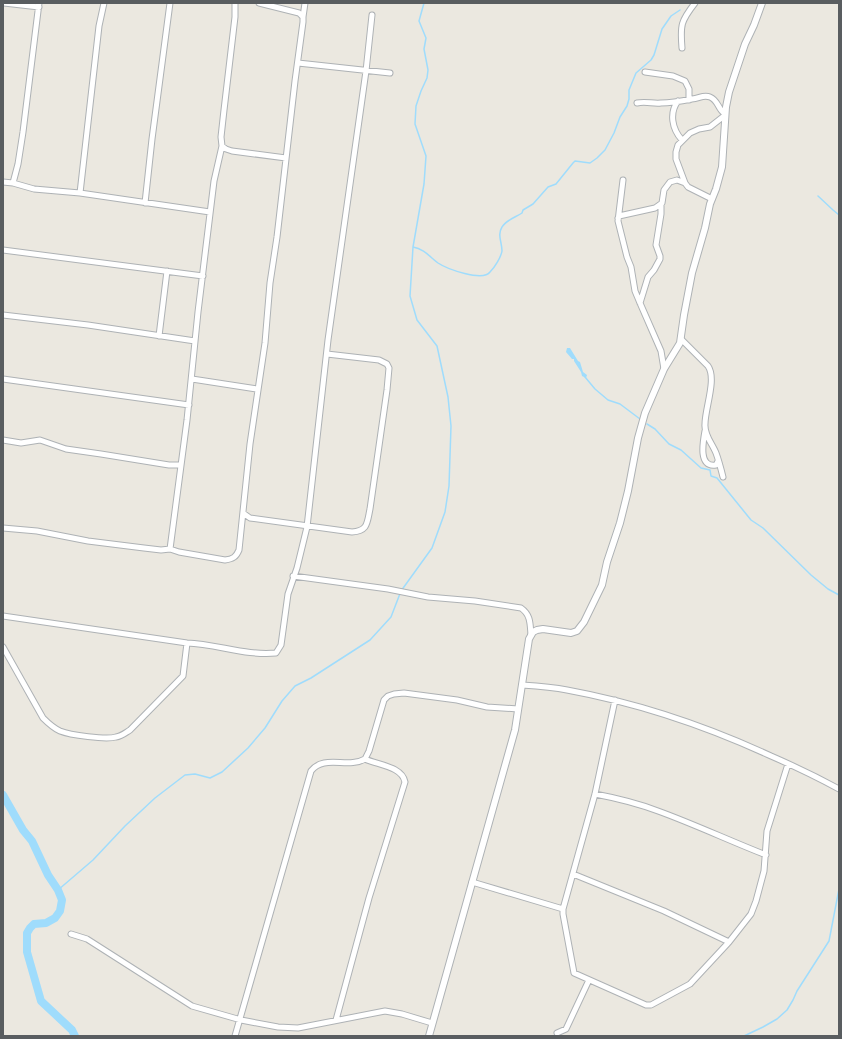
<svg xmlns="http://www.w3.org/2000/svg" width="842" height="1039" font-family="'Public Sans',sans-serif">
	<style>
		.water { fill: #9fdcfc }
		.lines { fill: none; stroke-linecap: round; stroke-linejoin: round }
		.stream { stroke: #9fdcfc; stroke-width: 1.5 }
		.river { stroke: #9fdcfc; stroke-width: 8 }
		.minor-casing { stroke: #aeb2b5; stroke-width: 7 }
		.tertiary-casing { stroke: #aeb2b5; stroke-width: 8 }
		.minor { stroke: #fff; stroke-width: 5 }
		.tertiary { stroke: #fff; stroke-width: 6 }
	</style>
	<rect width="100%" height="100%" fill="#ebe8e0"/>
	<path class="water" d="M567 348H570L578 361 580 362 583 372 587 375 586 378 582 376 581 372 574 361V359H572L566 352Z"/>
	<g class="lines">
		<path class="stream" d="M818 196 833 210 839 215
			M413 247C424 249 430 257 438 263 447 269 483 282 490 272 495 267 501 257 502 251 502 242 497 235 502 227 506 220 516 217 522 213L523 210 533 204 548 187 556 184 573 163 575 161 590 163 597 158 605 150 614 133 620 117 627 106 629 99V90L636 73 651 60 654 55 662 29 671 16 680 10
			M585 377 595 389 608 400 620 404 640 419
			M647 424 655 429 669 444 681 450 701 468 710 470 711 476 717 478 751 520 763 528 811 575 828 589 839 595
			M58 890 93 860 125 826 155 798 185 775 195 774 210 778 222 772 248 748 265 728 282 701 295 686 311 678 370 640 391 617 401 591 432 548 445 512 449 486 451 426 448 397 437 346 417 320 410 296 413 247 424 184 426 156 415 124 416 106 421 91 427 78 428 70 424 49 426 38 419 21 424 3
			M744 1036 763 1027 777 1019 787 1010 793 1000 797 991 829 941 839 889"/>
		<path class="river" d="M3 795 23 830 32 841 48 875 58 890 62 900 60 911 55 918 46 923 34 924 30 928 27 933V952L41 1001 72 1030 75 1036"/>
		<defs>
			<path id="minor" d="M4 3 39 7
				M235 3V17L224 110 221 137 222 146 226 149 232 151 286 158
				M303 17 305 3
				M682 48C680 25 681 21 695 3
				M298 63 390 73
				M645 72 673 76 685 81 689 89V100
				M678 101C669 113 672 129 682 140
				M637 103C646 101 653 104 661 103 672 103 682 101 692 99 699 99 703 94 710 97 718 100 718 109 724 113
				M623 180 618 221 627 257 631 267 635 291 640 303 661 351 664 369
				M3 182 13 183 34 189 80 193 210 212
				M13 183 18 164 23 132 39 3
				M80 193 99 26 104 3
				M712 199 688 187 685 183 676 159V152L678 145 690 133 699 129 710 127 724 116
				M145 203 152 139 170 3
				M618 218 619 216 655 208 662 203 664 190 670 182 677 180 685 183
				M3 250 203 276
				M640 303 648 277 654 270 660 259V256L656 245 661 214V204
				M3 315 88 325 195 341
				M159 336 167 271
				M681 339 708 366C717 379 705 408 705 424 704 435 712 443 716 453 719 461 721 469 723 477
				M3 379 189 405
				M192 379 257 389
				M705 431C703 442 698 468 716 465L718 461
				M3 440 21 443 40 440 66 449 101 454 169 465H181
				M243 513 250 518 352 532C368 531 367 523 370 509L387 390 389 368 387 364 379 360 327 354
				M3 528 37 531 88 541 144 548 161 550 170 549 179 552 225 560C233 559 236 557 239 550L250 444 265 343 270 283 277 237 295 81 303 22V17L299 13 259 3
				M170 549 187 420 198 312 214 181 222 146
				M293 576 388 589 428 597 475 601 521 608C531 615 530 624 531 635
				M3 616 187 643C217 644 246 656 276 653L281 645 288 594 297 568 307 527 328 340 366 71 372 15
				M3 647 43 718C48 723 53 728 60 731 70 735 106 740 116 737 122 736 125 733 130 730L183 676 187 643
				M522 685C537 686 552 687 567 690 638 703 706 726 771 756 794 766 817 777 839 789
				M615 700 595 794 563 909V914L574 973 646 1005H651L690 984 729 942 751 914 756 901 764 871 767 831 788 764
				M595 794C616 798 637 803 658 811 694 824 730 841 766 855
				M573 874 664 911 729 942
				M472 882 563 909
				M71 934 87 939 192 1006 241 1020 278 1027 298 1028 385 1011 402 1014 432 1023
				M336 1020 369 898 405 782C402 766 377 765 365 759
				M557 1033 566 1029 589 980
				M235 1036 311 771C324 754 348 769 365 759L369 751 384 700 388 696 394 694 404 693 457 700 487 707 518 709"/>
			<path id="tertiary" d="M429 1036 515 730 529 639 533 632 537 630 543 629 571 633 577 631 584 622 602 585 607 562 620 523 628 491 638 438 645 413 664 369 680 343 684 315 692 273 705 228 710 204 716 189 722 167 726 107 729 92 745 44 754 25 762 3"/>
		</defs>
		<use href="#minor" class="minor-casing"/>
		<use href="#tertiary" class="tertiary-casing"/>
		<use href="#minor" class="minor"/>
		<use href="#tertiary" class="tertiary"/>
	</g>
	<rect width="842" height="1039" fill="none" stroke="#595d60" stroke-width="8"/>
</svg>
